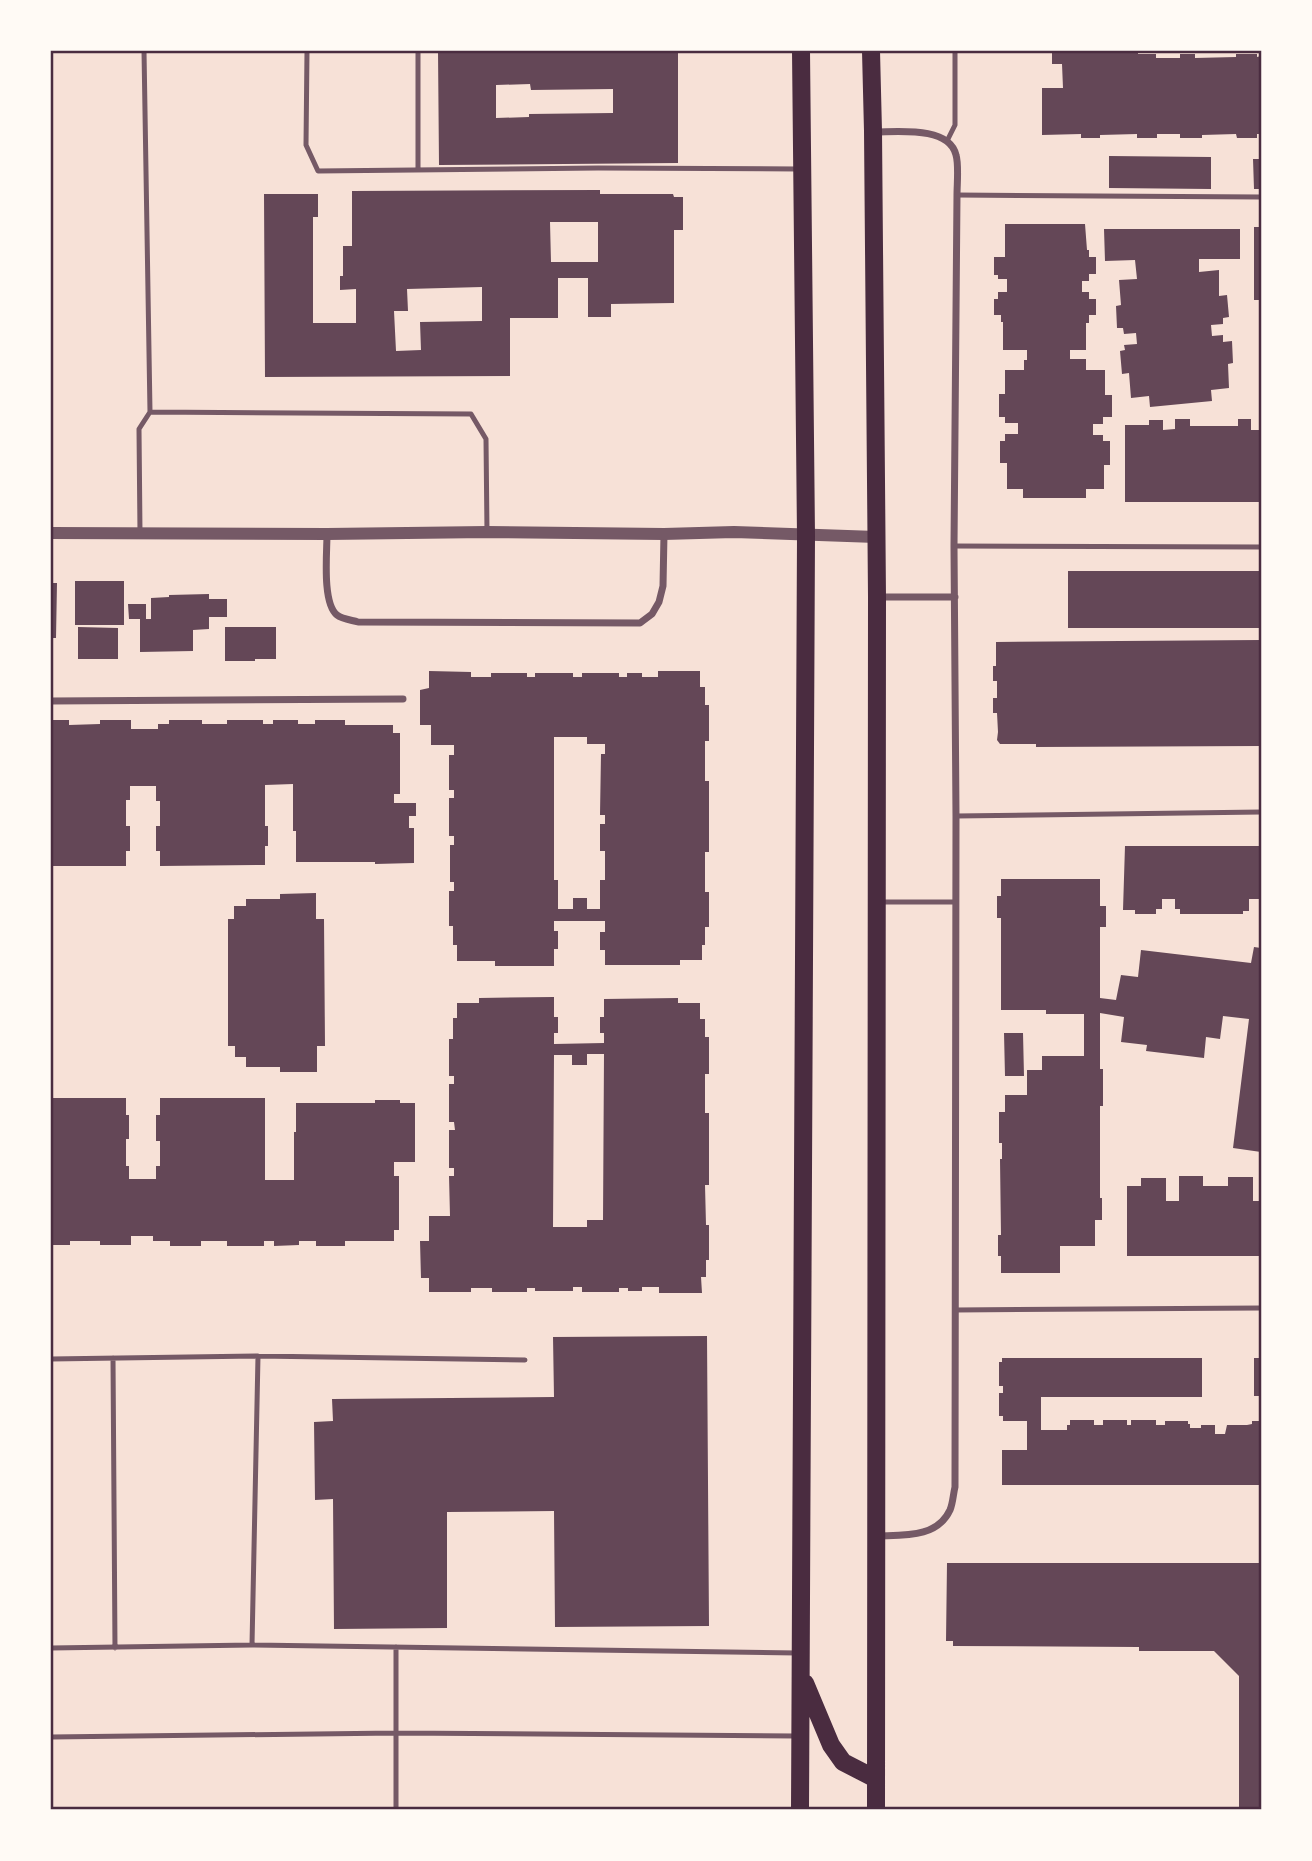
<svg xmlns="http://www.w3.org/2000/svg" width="1312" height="1861" font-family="'Fira Sans Condensed',sans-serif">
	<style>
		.building { fill: #644757; fill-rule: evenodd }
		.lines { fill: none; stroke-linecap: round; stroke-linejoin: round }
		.service { stroke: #755966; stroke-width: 5 }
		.minor { stroke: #755966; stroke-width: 7 }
		.tertiary { stroke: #755966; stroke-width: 12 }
		.primary { stroke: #4a2c40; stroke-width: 18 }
		.neatline { fill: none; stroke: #4a2c40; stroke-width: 2.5 }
	</style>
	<rect width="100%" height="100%" fill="#f7e1d7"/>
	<path class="building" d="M438 51H678V163L439 165ZM530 84 531 90 613 89V113L529 114V117L496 118V85Z
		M1052 51H1138V54H1156V58H1180V54H1195V58L1236 57V54H1257V57L1261 56V134H1257V138H1237L1236 134 1202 135V138H1180V134H1157V138H1137V134L1100 135V138H1081V134L1042 135V88H1063L1062 64H1052Z
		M1109 156 1211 157V189L1109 188Z
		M1253 159H1261V189H1254Z
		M600 190V194H673L674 197H683V230H674V303L611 304V317H588V278H558V318H510V376L265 377 264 194H318V217H313V323H356V289L340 290V276H343V246H352V191ZM550 222H598V262H551ZM482 287V321L420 322 421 350 396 351 394 311H408L407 289Z
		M1005 224H1085L1087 250H1089V257H1096V274H1089V281H1082V292H1089V299H1096V315H1089V323H1086V350H1070V359H1086V370H1105V395H1112V417H1103V424H1093V435H1103V441H1110V465H1104V489H1086V498H1023V489H1007V463H1000V441H1005V434H1018V423H1005V417H999V394H1005V370H1024V360H1027V350H1003V322H1001V315H994V299H998V292H1007V279H998V275H994V257H1005Z
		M1254 227H1261V300H1254Z
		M1104 229H1240V259H1199V272L1219 270V296L1227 295 1229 317 1223 318V324L1211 325 1212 336 1223 335V342L1232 341 1233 363 1228 364 1229 388 1211 390 1212 401 1150 407 1149 396 1131 398 1129 373 1122 374 1120 351 1125 350 1124 345 1137 344 1136 333 1124 334 1123 328H1117L1116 306 1121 305 1119 280 1137 279 1135 260 1105 261Z
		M1175 419H1190V426H1238V419H1251V430H1261V502H1125V425H1149V420H1163V430L1175 429Z
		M1068 571H1261V628H1068Z
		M75 581H124V625H75Z
		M51 583H57L56 638H51Z
		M209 594V599H227V617H209V629L193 630V651L140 652V619H129L128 604H146V619H151V598L169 597V595Z
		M78 627 118 628V659H78Z
		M225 627H276V659H255V661H225Z
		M1261 640V746L1036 747V744H1000L997 740 998 732 997 713H993V698H997V681H993V666H996V642Z
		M429 671 471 672V677H491V673H527V677H535V673H573V677H582V673H619V677H627V673H642V677H658V671H700V687H705V705H709V741H705V781H709V852H705V892H709V927H705V945H702V960H680V965H605V950H600V932H605V921H554V931H558V949H554V966H495V961H457V945H453V926H449V891H454V882H450V845H454V836H449V798H454V790H449V755H454V745H431V725H420V690L429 688ZM554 737H587V744H605V754H601L600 815H605V824H600V851H605V880H600V909H587V898H573V909H558V880H554Z
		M51 720H69V725L100 724V720H131V729H158V724H169V720H202V724H227V720H263V724H273V720H298V724H315V720H345V725H393V733H400V794H394V803H416V816H409V828H414V863L375 864V862H296V831H293V784L265 785V826H268V846H265V865L160 866V851H156V826H160V801H156V786H130V800H126V826H130V851H126V866H51Z
		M1125 846H1261V899H1249V911H1243V914H1180V909H1175V899H1162V909H1156V914H1135V910H1123Z
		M1001 879H1100V906H1106V927H1100V998L1116 1000 1121 975 1138 977 1141 950 1251 963 1254 947 1261 948V1152L1233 1148 1249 1019 1223 1016 1220 1039 1206 1037 1204 1058 1146 1051 1147 1045 1121 1042 1124 1017 1100 1013V1069H1103V1106H1100V1198H1102V1220H1095V1246H1060V1273H1001V1256H998V1235H1001L1000 1159H1002V1143H999V1112H1005V1095H1027V1070H1042V1056H1084V1014H1046V1010H1001V918H997V896H1001Z
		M316 893V919H324L325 1046H317V1072H280V1067H246V1057H235V1046H228V919H234V906H246V899H280V894Z
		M554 997V1017H558V1033H554V1044L604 1043V1033H600V1017H604V999L678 998V1003H700V1019H705V1037H709V1074H705V1113H709V1185H705L706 1225H709V1260H706V1277H701L702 1293H659V1287H642V1291H628V1288H619V1292H582V1287H573V1291H535V1288H527V1292H492V1288H471V1292H429V1278H421L420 1241H429V1216H450L449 1176H454V1168H449V1130H455L454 1122H449V1084H454V1076H449V1039H453V1018H457V1003H479V998ZM587 1054H604L603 1220H587V1227H553L554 1055H572V1065H587Z
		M1004 1033H1023L1024 1076H1005Z
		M51 1098H126V1115H129V1139H126V1166H129V1179H156V1166H160V1141H156V1115H160V1098H265V1180H294V1132H296V1103H375V1100H400V1103H415V1162H394V1176H399V1230H394V1241H345V1246H316V1241H299V1245L274 1246V1241H264V1246H227V1241H201V1246H170V1241H153V1236H131V1245H100V1241H70V1245H51Z
		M1179 1176H1203V1186H1228V1177H1253V1201H1261V1211H1259V1256H1127V1186H1141V1178H1166V1201H1179Z
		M707 1336 709 1626 555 1627 554 1511 447 1512V1628L334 1629 333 1499 315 1500 314 1422 333 1421 332 1399 554 1397 553 1337Z
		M1002 1358H1202V1397H1041V1430H1067V1425H1070V1420H1094V1425H1103V1420H1127V1425H1131V1420H1156V1425H1165V1421H1188V1424H1190V1428H1201V1425H1215V1434H1225L1227 1425H1247L1252 1424V1421H1261V1485H1002V1450H1027V1421H1003V1416H999V1393H1003V1386H999V1362H1002Z
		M1254 1358H1261V1396H1254Z
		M947 1563H1261V1810H1239V1676L1214 1651H1139V1647L953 1646V1641H946Z"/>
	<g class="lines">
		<path class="service" d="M144 51 150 412
			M307 51 306 145 318 171 598 168 798 169
			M418 51V170
			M947 141 955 125V51
			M957 195 1261 197
			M140 533 139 429 150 412 471 414 486 439 487 532
			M954 546 1261 547
			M956 816 1261 812
			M878 902H956
			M956 1310 1261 1308
			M113 1358 115 1648
			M51 1359 258 1356 525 1360
			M252 1645 258 1356
			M51 1648 252 1645 797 1653
			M51 1737 396 1733V1647
			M396 1810V1733L795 1736"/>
		<path class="minor" d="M875 132C898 132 949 126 956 155 959 165 957 184 957 195L954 546 956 816 955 1487C953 1495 953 1503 950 1510 937 1538 904 1535 878 1536
			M327 534C327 553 322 603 337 615 342 619 351 620 358 622L640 623 652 614 659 602 663 586 664 534
			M879 597H955
			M51 701 403 699"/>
		<path class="tertiary" d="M51 533 327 534 487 532 664 534 734 532 876 537"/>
		<path class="primary" d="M871 51 873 131 877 597 876 1810
			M805 1683 831 1745 843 1762 876 1779
			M800 1810 806 536 801 51"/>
	</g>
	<rect width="1312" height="1861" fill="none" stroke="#fffaf5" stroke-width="105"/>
	<rect x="52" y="52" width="1208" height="1756" class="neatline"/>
</svg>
